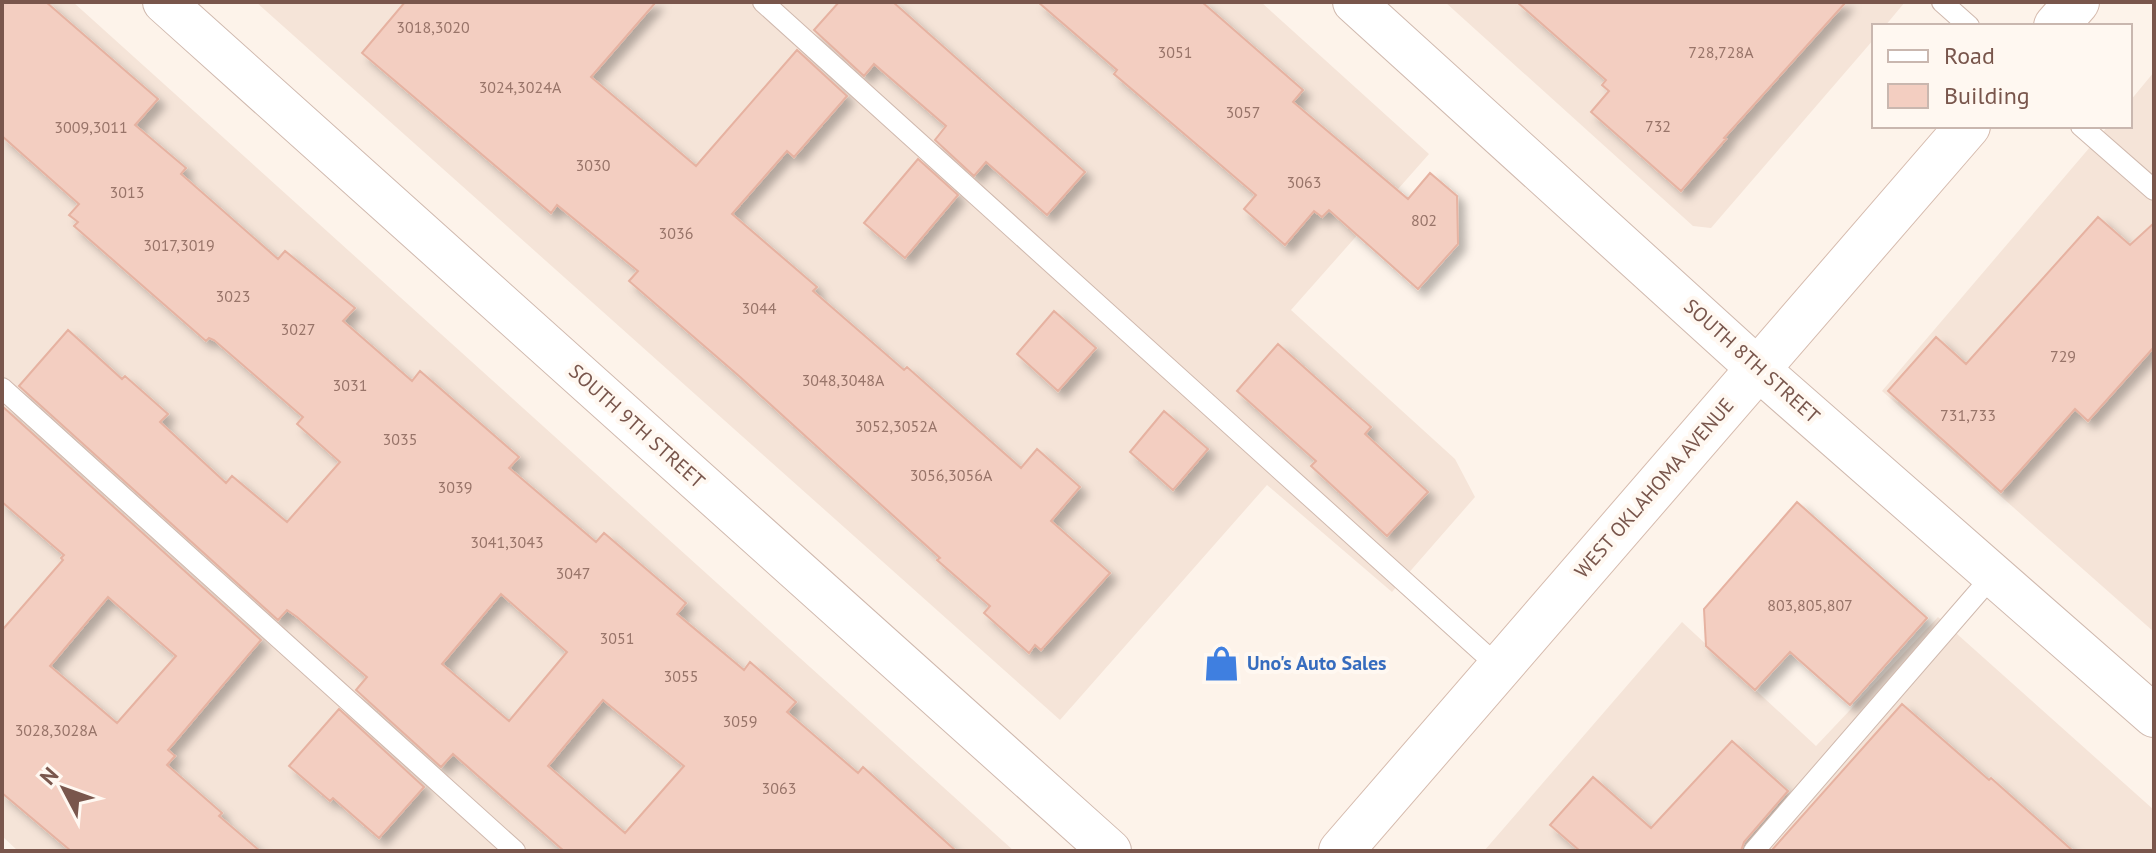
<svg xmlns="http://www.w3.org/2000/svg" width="2156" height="853" font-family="'PT Sans',sans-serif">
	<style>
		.residential { fill: #f5e4d8 }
		.building { fill: #f3cec1; stroke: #e6b2a1; stroke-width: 2; fill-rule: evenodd; filter: url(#shadow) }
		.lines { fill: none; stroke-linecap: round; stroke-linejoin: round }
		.lane-casing { stroke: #d0b9ae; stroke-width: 22 }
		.street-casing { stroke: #d0b9ae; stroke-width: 44 }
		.secondary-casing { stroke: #d6bbae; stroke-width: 46 }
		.lane { stroke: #fff; stroke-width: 20 }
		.street { stroke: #fff; stroke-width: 42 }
		.secondary { stroke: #fff; stroke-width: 44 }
		.labels { text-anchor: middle; stroke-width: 8; stroke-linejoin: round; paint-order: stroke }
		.number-label { font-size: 16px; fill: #987469 }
		.street-label { font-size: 20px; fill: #79564c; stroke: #fff8f1 }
		.shop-label { font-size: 20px; font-weight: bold; fill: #366cbe; stroke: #fff8f1; text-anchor: start }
	</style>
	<defs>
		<filter id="shadow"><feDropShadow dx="7" dy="7" stdDeviation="4" flood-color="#0004"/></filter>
	</defs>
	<rect width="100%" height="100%" fill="#fdf3ea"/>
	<path class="residential" d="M2 2H73L1014 851H18L2 836Z
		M256 2H1261L1429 154 1291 310 1455 459 1475 497 1392 592 1267 485 1060 720Z
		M1445 2H1905L1885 26H1874V39L1711 228 1693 226Z
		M2154 72V632L1882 391 2108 126H2130V101Z
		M1938 617 2154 810V851H1484L1682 622 1816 746Z"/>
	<path class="building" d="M2 2H46L158 99 135 125 186 168 181 174 278 259 285 251 355 308 343 321 412 381 420 371 519 457 509 468 596 542 604 533 686 603 677 614 744 670 750 662 796 702 787 712 858 773 863 767 956 851H564L453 754 441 767 356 690 367 677 297 617 287 610 278 620 19 386 68 330 122 379 125 376 168 414 160 422 226 483 232 476 287 522 340 462 297 424 303 417 214 340 209 338 206 341 74 226 78 222 69 215 79 204 2 136ZM501 594 567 652 509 721 442 664ZM603 700 684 766 625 833 548 766Z
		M405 2H656L591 77 696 166 797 50 847 96 794 157 787 151 732 214 817 287 813 291 904 370 907 367 1021 468 1037 449 1080 487 1051 521 1110 573 1041 650 1035 645 1029 653 984 613 990 606 937 560 940 558 739 376 629 281 638 271 557 205 551 213 362 53Z
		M839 2H893L1085 172 1047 215 986 162 974 176 935 140 946 126 874 64 864 76 814 30Z
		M1038 2H1202L1303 90 1293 102 1408 199 1430 173 1457 196 1458 244 1418 289 1329 210 1322 217 1314 211 1285 245 1244 209 1256 195 1114 74 1117 70Z
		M1517 2H1846L1724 138 1726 139 1681 191 1591 112 1609 91 1602 85 1606 80Z
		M918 159 958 195 905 258 864 223Z
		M2098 217 2130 245 2154 223V347L2088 421 2075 409 2001 492 1888 391 1936 337 1966 364Z
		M1054 311 1096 348 1058 391 1017 354Z
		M1278 344 1371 427 1365 434 1428 492 1387 536 1311 466 1316 461 1237 391Z
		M2 406 261 640 168 750 175 756 167 765 222 813 219 816 260 851H71L2 793V626L4 628 63 560 61 558 64 555 2 502ZM108 597 176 656 117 723 50 666Z
		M1164 411 1208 449 1173 490 1130 452Z
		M1797 502 1927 618 1850 705 1790 652 1755 690 1706 646 1704 609Z
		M1902 704 1989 780 1991 778 2073 851H1771Z
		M339 709 424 787 379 838 333 798 330 801 289 766Z
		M1732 741 1788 791 1744 842 1741 851H1580L1550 825 1593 777 1651 828Z"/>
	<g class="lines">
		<defs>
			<path id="lane" d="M763 2 1500 668
				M1942 2 1969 26
				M2081 126 2154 190
				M2 388 515 851
				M1754 851 1994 574"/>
			<path id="street" d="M164 2 1110 851
				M1354 2 1757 368 2154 716"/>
			<path id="secondary" d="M2056 26 2077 2
				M1341 851 1968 126"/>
		</defs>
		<use href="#lane" class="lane-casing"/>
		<use href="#street" class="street-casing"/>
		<use href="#secondary" class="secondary-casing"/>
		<use href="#lane" class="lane"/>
		<use href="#street" class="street"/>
		<use href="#secondary" class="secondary"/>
	</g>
	<defs>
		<symbol id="shop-bare" viewBox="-9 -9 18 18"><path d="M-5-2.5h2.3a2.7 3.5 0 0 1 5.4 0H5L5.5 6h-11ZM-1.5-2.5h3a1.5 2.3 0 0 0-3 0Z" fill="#3f7fe0" stroke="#fff8f1" stroke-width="2.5" paint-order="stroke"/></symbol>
	</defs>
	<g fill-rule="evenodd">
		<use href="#shop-bare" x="1196" y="638" width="51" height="51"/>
	</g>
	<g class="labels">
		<g class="number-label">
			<text x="433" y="33">3018,3020</text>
			<text x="1175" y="58">3051</text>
			<text x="1721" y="58">728,728A</text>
			<text x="520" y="93">3024,3024A</text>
			<text x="1243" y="118">3057</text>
			<text x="1658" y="132">732</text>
			<text x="91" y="133">3009,3011</text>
			<text x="593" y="171">3030</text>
			<text x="1304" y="188">3063</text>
			<text x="127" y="198">3013</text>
			<text x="1424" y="226">802</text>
			<text x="676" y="239">3036</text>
			<text x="179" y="251">3017,3019</text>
			<text x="233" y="302">3023</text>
			<text x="759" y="314">3044</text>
			<text x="298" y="335">3027</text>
			<text x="2063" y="362">729</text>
			<text x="843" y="386">3048,3048A</text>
			<text x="350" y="391">3031</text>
			<text x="1968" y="421">731,733</text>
			<text x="896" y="432">3052,3052A</text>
			<text x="400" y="445">3035</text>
			<text x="951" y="481">3056,3056A</text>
			<text x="455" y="493">3039</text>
			<text x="507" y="548">3041,3043</text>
			<text x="573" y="579">3047</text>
			<text x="1810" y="611">803,805,807</text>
			<text x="617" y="644">3051</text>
			<text x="681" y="682">3055</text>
			<text x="740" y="727">3059</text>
			<text x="56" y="736">3028,3028A</text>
			<text x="779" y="794">3063</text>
		</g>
		<g class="street-label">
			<text transform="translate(1752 361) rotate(42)" y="7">SOUTH 8TH STREET</text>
			<text transform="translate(637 426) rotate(42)" y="7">SOUTH 9TH STREET</text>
			<text transform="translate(1654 488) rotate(-49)" y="7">WEST OKLAHOMA AVENUE</text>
		</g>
		<g class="shop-label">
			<text x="1247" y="670">Uno's Auto Sales</text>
		</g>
	</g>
	<rect width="2156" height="853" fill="none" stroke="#79564c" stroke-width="8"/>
	<rect x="1872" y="24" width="260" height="104" fill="#fff8f1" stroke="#c9b7af" stroke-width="2"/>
	<rect x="1888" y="50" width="40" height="12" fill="#ffffff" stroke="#c9b7af" stroke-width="2"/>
	<text x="1944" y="64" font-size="24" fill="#79564c">Road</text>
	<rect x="1888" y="84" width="40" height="24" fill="#f3cec1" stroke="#c9b7af" stroke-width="2"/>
	<text x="1944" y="104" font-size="24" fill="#79564c">Building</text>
	<g transform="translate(64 789) rotate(311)" stroke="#fff8f1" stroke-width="6" paint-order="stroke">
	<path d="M0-6L14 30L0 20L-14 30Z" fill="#79564c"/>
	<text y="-12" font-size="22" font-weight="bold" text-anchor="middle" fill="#79564c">N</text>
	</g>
</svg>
